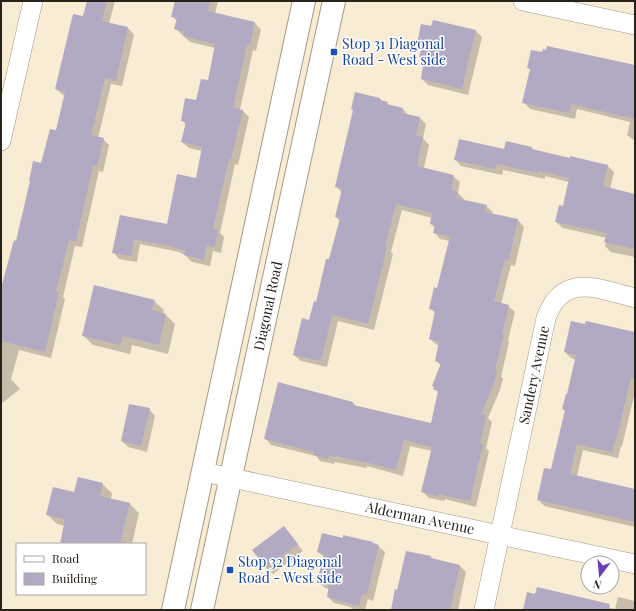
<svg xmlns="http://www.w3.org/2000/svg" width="636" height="611" font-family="'Playfair Display',serif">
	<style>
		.shadow { fill: #0003 }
		.building { fill: #b2aac2 }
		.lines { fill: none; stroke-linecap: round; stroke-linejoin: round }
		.street-casing { stroke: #a59983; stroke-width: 20 }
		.secondary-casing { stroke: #a59983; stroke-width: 24 }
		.street { stroke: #fff; stroke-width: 19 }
		.secondary { stroke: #fff; stroke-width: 22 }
		.transit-dot { fill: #1a4fb4; stroke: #fff; stroke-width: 1.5 }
		.labels { text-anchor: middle; stroke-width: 3; stroke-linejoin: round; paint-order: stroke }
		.transit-label { font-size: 14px; fill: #164399; stroke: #fff; text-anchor: start }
		.street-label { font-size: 14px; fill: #27221a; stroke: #fff }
	</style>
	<rect width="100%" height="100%" fill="#f9ecd5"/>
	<path class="shadow" d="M88 1H115L109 24 128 28 134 35 122 86 111 84 98 138 103 139 109 145 103 172 99 171 82 247 75 246 63 297 65 299 51 358 19 350 11 379 20 389 1 404V305L31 182 42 164 57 132 65 96 63 95 56 89 84 18Z
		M176 1H218L215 14 255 23 261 30 256 51 253 50 240 110 243 111 249 117 238 165 235 164 220 233 224 237 221 253 213 251 210 266 192 262 185 255 179 252 140 244 137 262 119 259 113 252 120 216 167 225 197 180 202 151 189 148 182 142 186 125 182 120 197 102 209 82 215 48 190 42 176 29 177 21 173 17Z
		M476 31 482 37 468 95 428 85 422 79 424 68 421 65 423 58 420 56 422 48 418 44Z
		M635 65V141L627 135 630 122 577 109 575 119 530 109 524 102 531 70 528 68Z
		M380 99 390 106 403 109 409 116 420 118 426 124 423 138 429 145 424 168 453 176 460 182 458 193 464 199 463 201 486 206 493 212 492 214 518 220 524 227 515 266 511 265 501 304 508 306 515 312 508 340 509 342 501 377 503 378 500 390 488 418 492 422 486 448 489 451 476 507 445 499V501L429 498 422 491 432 451 410 446 403 476 367 466V468L335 462 334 464 320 461 316 456 271 445 265 438 353 403 356 406 431 425 439 393 434 389 441 366 436 361 439 346 437 345 430 339 436 314 431 309 438 289 450 241 440 239 434 232 435 228 431 224 432 218 402 210 391 252 393 254 374 330 338 321 327 367 301 361 294 355 317 303 340 221 336 217 342 193 337 187Z
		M532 148 535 151 570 159 571 157 608 166 614 172 610 189 635 195V257L611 252 605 246 607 238 563 228 556 222 564 207 569 182 545 176V179L503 170 502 175 461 166 455 159Z
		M154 301 164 310 163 314 166 315 175 324 168 354 132 345 130 354 93 345 83 335Z
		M635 332V392L622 446H621L618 458 583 450 577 476 635 490V527L544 506 538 499 552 471 566 412 563 409 568 395 576 360 571 358 565 352Z
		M149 409 155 416 147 452 128 447 122 441Z
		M102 484 112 493 111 499 129 503 139 513 132 544H61L65 526 57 524 47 514 75 494Z
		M284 527 303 551 273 574 266 568Z
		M343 539 373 543 378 546 385 552 373 601 368 599 365 610H355L350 607 334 603 328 597 329 589 325 588 318 582 324 557 318 552Z
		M431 557 434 560 460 566 466 572 458 610H392L397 591Z
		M618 597 635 601V610H524L590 603 615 609Z"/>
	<path class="building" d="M87 1H107L102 21 128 27 116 81 105 78 91 135 104 138 97 166 93 165 76 242 69 240 56 291 59 292 45 352 1 341V288L14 240 16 241 30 181H29L33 161 41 163 50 129 56 130 65 92 55 89 73 14 83 16Z
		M175 1H210L208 11 255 22 250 45 247 44 233 108 243 110 231 159H229L213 229 218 230 215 247 207 245 204 260 184 255 185 250 173 248 174 247 134 239 131 256 112 253 120 215 167 224 177 174 196 178 202 147 181 142 186 122 181 121 185 98 196 100 201 79 208 80 215 44 183 36 184 32 174 29 177 18 171 17Z
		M433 20 476 30 462 89 421 79 423 66H420L422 57H419L422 46 417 44 421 24 431 26Z
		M547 46 635 65V119L571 104 569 113 522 103 530 69 527 68 531 50 542 52 543 49 546 50Z
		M355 92 380 98V100L388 102 387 104 403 108 402 113 420 117 416 136 423 137 417 166 454 175 451 190 458 192 456 198 487 205 485 212 518 219 509 260 505 259 494 301 509 305 502 334H504L495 370 497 371 494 384 481 414 486 415 480 443 483 444 470 501 439 494 438 496 421 492 432 447 404 440 396 470 361 461V462L336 456 335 457 329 456 328 459 313 455 314 452 264 439 278 382 353 402V405L431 423 438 391 433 389 434 387 432 386 441 363 435 361 439 342 429 339 435 311 429 309 434 287 437 288 450 236 433 233 435 225 430 224 432 213 396 204 385 246 387 247 368 324 332 315 321 361 293 355 302 318 309 320 314 301 316 302 326 259H329L340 218 335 217 342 189 335 187 353 110 351 109Z
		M459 139 504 149 506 141 532 147V149L570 158V156L608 165 603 186 635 194V249L604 242 607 233 555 222 559 205 563 206 569 178 539 171 538 173 497 164 495 169 454 160Z
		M94 285 155 300 152 310 166 314 159 345 123 336 120 345 82 336Z
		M571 321 585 324 586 321 635 332V379L631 378 616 441 615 440 612 452 577 444 570 474 635 489V522L537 500 544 468 551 469 565 410 562 409 566 394H567L576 355 564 352Z
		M129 404 150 408 141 446 121 441Z
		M78 477 103 483 100 496 130 503 120 544H60L65 519 46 515 53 487 74 492Z
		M284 526 298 544 266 568 252 550Z
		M322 533 343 538V535L373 542V543L379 545 367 595 362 594 359 606 327 597 329 585 317 582 324 554 317 552Z
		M406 551 431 556V558L460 565 450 610H391L395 589 397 590Z
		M537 587 610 604 609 610H523L527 592 535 594Z"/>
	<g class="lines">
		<defs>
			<path id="street" d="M523 1 635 25
				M1 141 33 1
				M204 472 635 564
				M484 610 546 318C563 271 598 289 635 298"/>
			<path id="secondary" d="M173 610 304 1
				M202 610 334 1"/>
		</defs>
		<use href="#street" class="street-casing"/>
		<use href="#secondary" class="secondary-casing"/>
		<use href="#street" class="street"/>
		<use href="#secondary" class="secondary"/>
	</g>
	<g class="transit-dot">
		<rect x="330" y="48" width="8" height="8" rx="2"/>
		<rect x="226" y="566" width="8" height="8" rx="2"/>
	</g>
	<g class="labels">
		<g class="transit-label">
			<text x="342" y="49">Stop 31 Diagonal<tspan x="342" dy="16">Road - West side</tspan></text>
			<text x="238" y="567">Stop 32 Diagonal<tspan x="238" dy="16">Road - West side</tspan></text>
		</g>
		<g class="street-label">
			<text transform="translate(268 306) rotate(-78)" y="5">Diagonal Road</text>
			<text transform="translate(534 375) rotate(-78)" y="5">Sandery Avenue</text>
			<text transform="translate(420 518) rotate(12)" y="5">Alderman Avenue</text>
		</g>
	</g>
	<rect width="636" height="611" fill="none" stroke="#27221a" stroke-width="4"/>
	<rect x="16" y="543" width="130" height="52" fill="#ffffff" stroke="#a9a7a3"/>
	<rect x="24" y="556" width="20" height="6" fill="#ffffff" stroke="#a9a7a3"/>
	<text x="52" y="563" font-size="12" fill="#27221a">Road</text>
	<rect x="24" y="573" width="20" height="12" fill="#b2aac2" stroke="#a9a7a3"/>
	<text x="52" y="583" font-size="12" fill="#27221a">Building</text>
	<g transform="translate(600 575) rotate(196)"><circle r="19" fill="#ffffff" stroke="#a9a7a3"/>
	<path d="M0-3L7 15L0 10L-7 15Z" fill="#6740b8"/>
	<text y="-6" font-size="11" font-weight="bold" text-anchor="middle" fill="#27221a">N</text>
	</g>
</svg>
